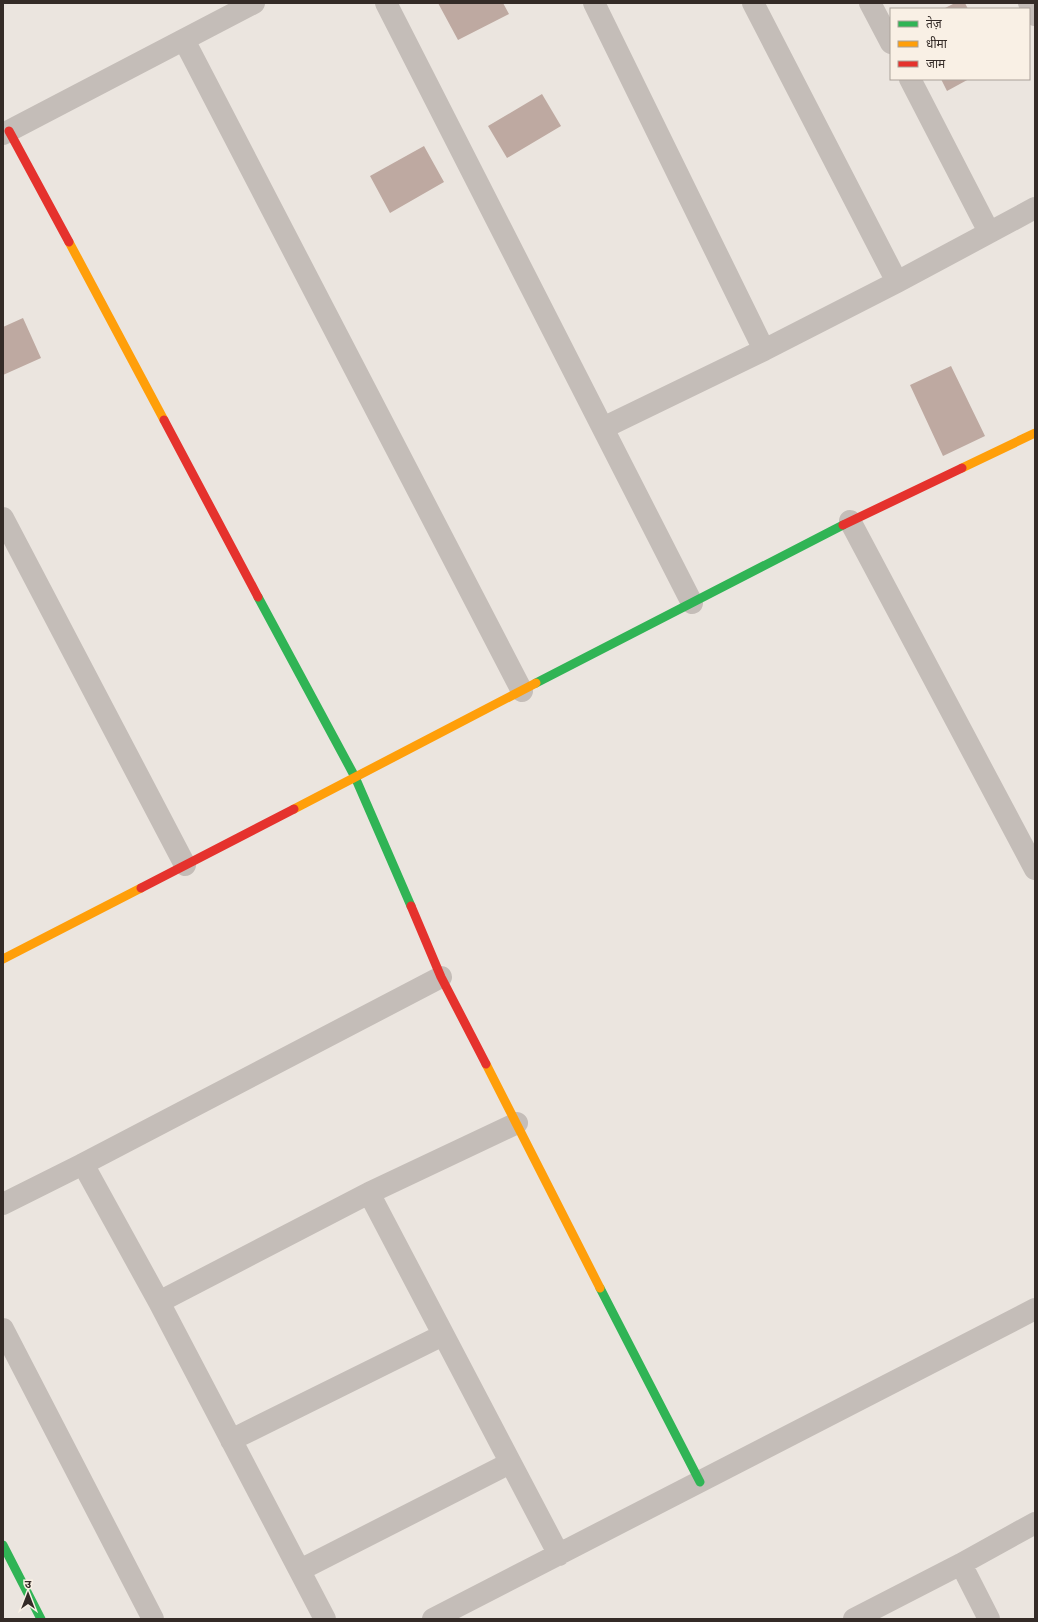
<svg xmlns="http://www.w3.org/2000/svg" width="1038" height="1622" font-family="Rubik,'Noto Sans Devanagari',sans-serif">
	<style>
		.building { fill: #bea9a1 }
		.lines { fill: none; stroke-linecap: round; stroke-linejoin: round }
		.street { stroke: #c4bdb8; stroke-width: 22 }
		.fast { stroke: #30b455; stroke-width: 9 }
		.slow { stroke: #ff9f0a; stroke-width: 9 }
		.jam { stroke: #e5322d; stroke-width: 9 }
	</style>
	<rect width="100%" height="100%" fill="#ebe5df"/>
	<path class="building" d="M438 3H503L509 14 458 40Z
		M955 3H965L968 9H943Z
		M941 79H969L947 91Z
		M542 94 561 126 507 158 488 126Z
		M424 146 444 182 390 213 370 176Z
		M23 318 41 358 3 375V327Z
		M951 366 985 436 943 456 910 385Z"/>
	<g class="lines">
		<path class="street" d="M386 3 692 603
			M594 3 764 350 603 428
			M753 3 897 282
			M870 3 891 43
			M1029 3 1035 15
			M184 40 522 691
			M910 79 989 232
			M3 134 254 3
			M764 350 897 282 1035 208
			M3 518 185 865
			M850 521 1035 869
			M369 1193 559 1555
			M3 1204 83 1164
			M159 1302 369 1193 517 1123
			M3 1329 153 1619
			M231 1440 443 1335
			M961 1564 989 1619
			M300 1570 510 1463
			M325 1619 159 1302 83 1164 441 977
			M433 1619 1035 1309
			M854 1619 961 1564 1035 1523"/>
		<path class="fast" d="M258 597 355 777 411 906
			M536 683 843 525
			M600 1288 700 1482
			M3 1545 41 1619"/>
		<path class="slow" d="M69 242 164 420
			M962 468 1035 433
			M294 809 536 683
			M3 959 141 888
			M486 1064 600 1288"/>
		<path class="jam" d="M9 131 69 242
			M164 420 258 597
			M843 525 962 468
			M141 888 294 809
			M411 906 441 977 486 1064"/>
	</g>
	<rect width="1038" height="1622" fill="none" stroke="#342b27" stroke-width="8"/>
	<rect x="890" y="8" width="140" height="72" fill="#f9f0e5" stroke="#aaa199"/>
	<rect x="898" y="21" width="20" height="6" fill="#30b455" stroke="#aaa199"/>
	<text x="926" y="28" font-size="12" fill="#342b27">तेज़</text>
	<rect x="898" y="41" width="20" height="6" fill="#ff9f0a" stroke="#aaa199"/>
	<text x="926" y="48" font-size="12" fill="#342b27">धीमा</text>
	<rect x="898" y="61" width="20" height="6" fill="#e5322d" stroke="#aaa199"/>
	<text x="926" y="68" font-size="12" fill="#342b27">जाम</text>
	<g transform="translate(28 1594)" stroke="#f9f0e5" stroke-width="3" paint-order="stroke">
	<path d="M0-3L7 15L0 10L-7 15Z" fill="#342b27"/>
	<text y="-6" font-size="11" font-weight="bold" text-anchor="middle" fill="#342b27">उ</text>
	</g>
</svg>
